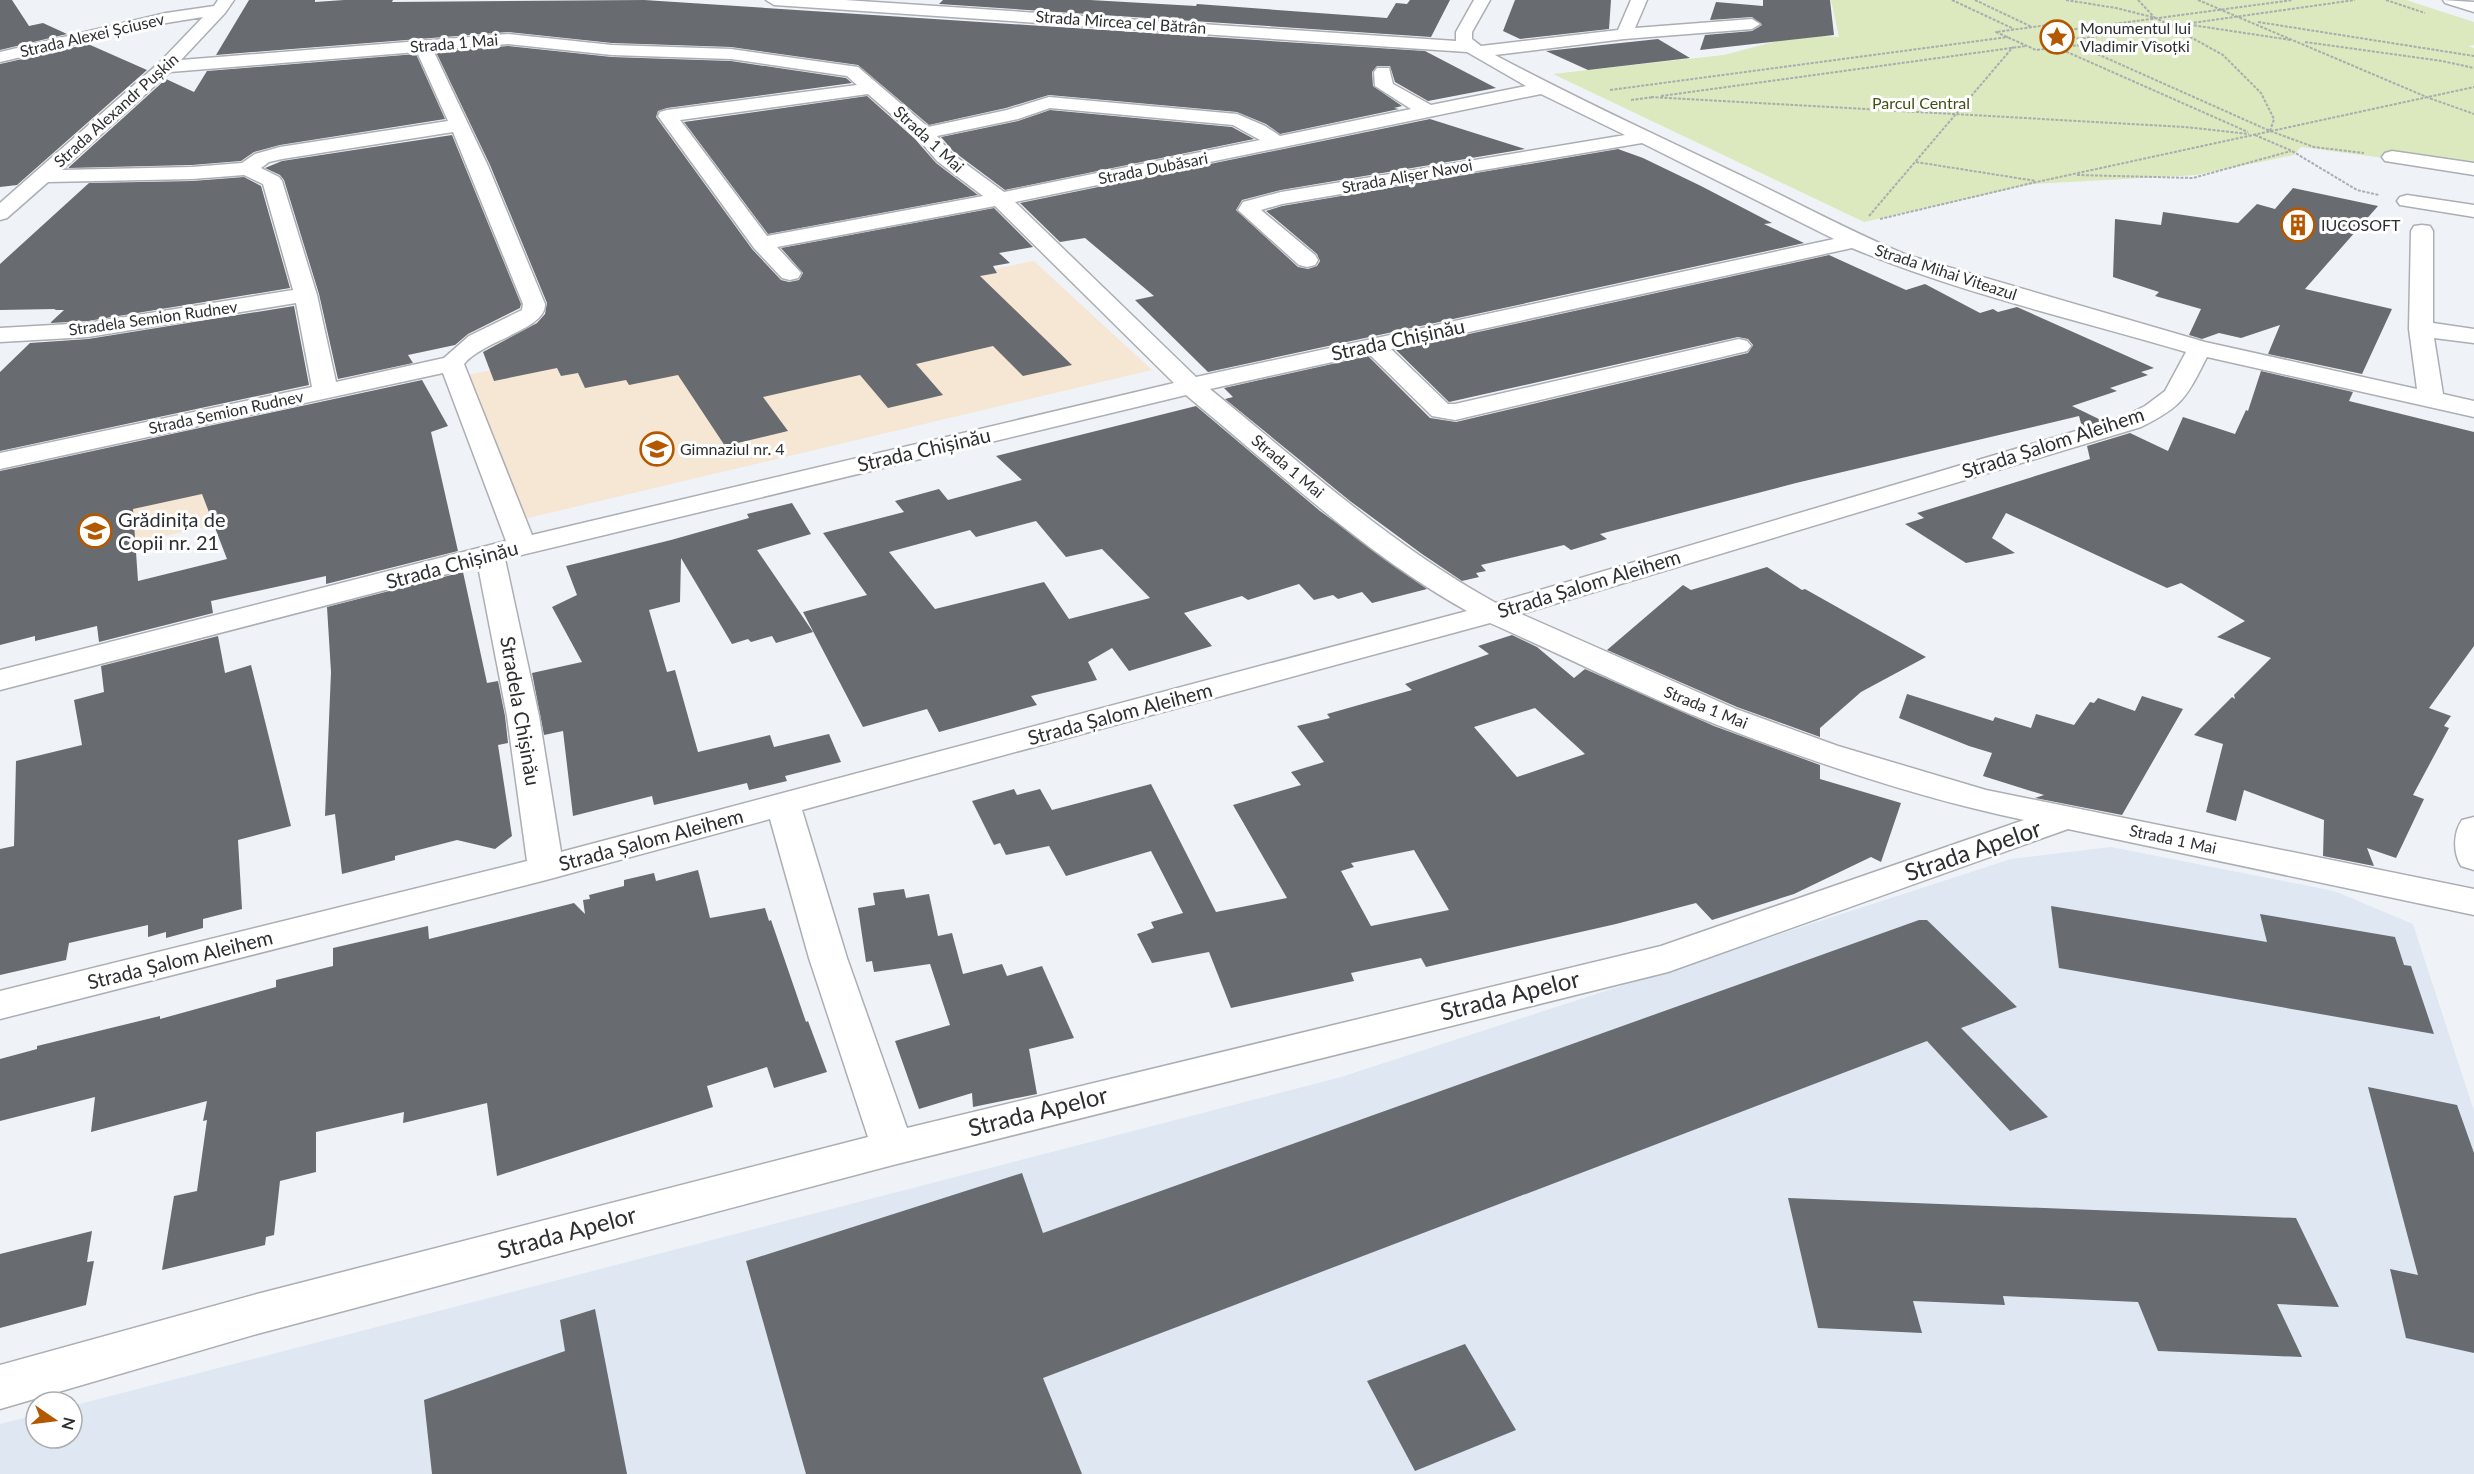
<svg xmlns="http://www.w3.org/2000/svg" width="2474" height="1474" font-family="Lato,sans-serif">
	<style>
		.built { fill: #dee7f2 }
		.education { fill: #f6e6d4 }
		.green { fill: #dce8bd }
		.building { fill: #686c70; fill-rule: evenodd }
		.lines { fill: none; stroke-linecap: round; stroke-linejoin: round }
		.minor-casing { stroke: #abaeb3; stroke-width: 3 }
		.path { stroke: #a9acb0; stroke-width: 2; stroke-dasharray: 3 1.5; stroke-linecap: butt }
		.minor { fill: #fff; fill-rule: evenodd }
		.labels { text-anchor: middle; stroke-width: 6; stroke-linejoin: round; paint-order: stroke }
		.far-street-label { font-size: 16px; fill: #2e2f31; stroke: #fff }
		.far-poi-label { font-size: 16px; fill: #2e2f31; stroke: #fff; text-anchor: start }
		.far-park-label { font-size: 16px; fill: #434f15; stroke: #fff }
		.street-label { font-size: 20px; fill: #2e2f31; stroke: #fff }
		.poi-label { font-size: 20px; fill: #2e2f31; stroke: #fff; text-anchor: start }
		.near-street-label { font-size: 24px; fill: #2e2f31; stroke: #fff }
	</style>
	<rect width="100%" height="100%" fill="#eff3f8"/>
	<path class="built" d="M2111 847 2334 891 2413 924 2474 1111V1474H0V1424L36 1415V1438H72V1406L1341 1077 2011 859Z"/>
	<path class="education" d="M1034 261 1152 370 524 519 461 378 472 374Z
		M249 467 238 519 0 575V520Z"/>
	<path class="green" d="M1831 0H2406L2474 22V45L2468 46 2474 48V170L2301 147 2294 155 2197 175 2033 184 1864 222 1553 74 1724 55 1800 35 1839 37Z"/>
	<path class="building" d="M0 0H12L29 26 43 23 67 34 0 50Z
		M249 0H315V2L344 0H393L392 2 644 0 1425 51 1496 88 1428 101 1395 82 1390 66H1377L1372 72 1373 86 1402 106 1394 108 1399 109 1280 134 1266 124 1237 112 1049 95 1006 108 929 125 858 65 731 47 612 43 508 32 216 55Z
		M943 0H1090L1196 6 1197 4 1387 18 1396 3 1407 4 1410 0H1450L1431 37 939 4Z
		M1515 0H1611L1609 29 1520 39 1503 31Z
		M1763 0H1830L1834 35 1700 50 1705 35 1752 31 1762 25 1752 17 1710 20 1716 2 1763 6Z
		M1658 39 1690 58 1588 70 1546 51Z
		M88 44 147 70 17 185 0 187V64Z
		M508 46 612 57 731 61 846 78 852 83 667 108 658 111 656 117 752 249 781 280 789 282 799 280 803 273 781 248 994 208 1033 247 999 253 1010 263 993 266 997 273 980 276 1072 365 1023 376 993 346 916 364 943 395 888 408 860 375 763 397 788 431 725 446 678 375 629 385 626 380 585 388 578 373 561 376 557 368 494 381 483 352 537 323 545 314 547 303 490 165 436 52Z
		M416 54 445 119 280 145 254 152 241 161 192 165 68 168 166 79 194 92 207 71Z
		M867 96 915 139 936 163 978 195 768 234 684 122Z
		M1050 110 1232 127 1254 139 1005 190 953 151 941 137 1018 121Z
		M1430 119 1525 149 1281 190 1242 200 1236 210 1298 267 1308 269 1317 266 1320 261 1317 254 1266 211 1282 206 1618 149 1643 158 1701 186 1772 223 1764 224 1804 243 1208 372 1135 300 1154 296 1085 238 1060 242 1020 203Z
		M452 135 521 304 520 308 468 334 455 345 408 355 413 363 338 379 319 294 284 180 280 175 265 168 282 161Z
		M244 177 261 186 290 288 88 321 50 323 64 310H54L56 309 0 310V264L89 183 192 181Z
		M2293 188 2378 206 2305 289 2392 309 2362 374 2268 354 2280 325 2241 338 2219 333 2202 339 2189 335 2201 309 2155 296 2159 292 2113 277 2115 219 2161 225 2163 212 2238 223 2257 204 2275 209Z
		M1829 255 1906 290 1925 284 1980 313 1993 309 1998 312 2017 307 2154 368 2141 372 2148 375 2110 388 2117 391 2072 406 2103 421 2082 427 2079 416 1796 483 1600 534 1607 539 1571 550 1564 545 1481 565 1486 571 1476 573 1479 577 1462 581 1422 554 1350 501 1225 399 1233 397 1224 388 1368 356 1430 418 1456 422 1748 353 1753 345 1748 339 1738 337 1449 402 1396 350Z
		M294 306 309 385 0 451V372L30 343 88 339Z
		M2261 371 2353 392 2349 401 2474 432V646L2429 708 2451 716 2444 726 2449 728 2413 795 2424 799 2396 858 2367 848 2374 866 2323 856 2324 820 2244 790 2236 821 2206 812 2223 744 2194 735 2232 697 2235 699 2234 695 2271 658 2217 637 2245 621 2181 583 2167 588 2006 513 1992 538 2015 553 1966 563 1905 524 1924 518 1917 513 2090 459 2087 446 2130 433 2168 451 2183 417 2235 434 2246 410 2248 411Z
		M422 380 448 426 431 432 458 551 326 584V576L211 601 213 613 99 642 97 626 35 641V636L0 645V471ZM202 494 227 559 138 581 133 509Z
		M1196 406 1320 511 1427 589 1372 603 1362 592 1338 599 1333 595 1314 600 1299 584 1248 600 1242 596 1184 613 1212 646 1129 671 1112 648 1088 662 1097 680 1031 696 1037 705 939 732 927 709 863 727 803 612 867 595 823 533 904 512 895 501 939 489 948 500 1022 480 996 456ZM1036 521 1066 557 1102 549 1150 598 1069 619 1044 582 935 609 889 552 970 530 976 537Z
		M792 503 811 534 757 550 813 632 776 643 772 636 751 642 748 639 732 644 681 558 680 602 649 610 667 672 675 670 698 752 770 735 774 747 829 734 841 762 785 776 787 781 749 790 747 783 654 805 652 796 573 816 563 731 544 735 532 673 582 662 552 607 577 595 566 566 671 540 749 518 747 514Z
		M1767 567 1802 590 1805 589 1926 657 1861 692 1820 728V737L1737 707 1607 650 1683 585 1691 590Z
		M463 572 487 683 498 681 505 716 508 743 498 745 512 836 495 849 457 840 395 856V860L342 874 335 814 325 816 331 672 327 607Z
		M1512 635 1537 647 1574 678 1585 669 1714 726 1820 765V779L1901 803 1881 862 1871 857 1794 894 1712 920 1696 903 1616 924 1426 967 1421 958 1351 973 1354 981 1231 1008 1209 952 1152 963 1137 934 1154 928 1151 922 1183 913 1151 851 1066 876 1049 846 1006 855 1000 843 994 845 972 801 1014 789 1017 795 1040 789 1052 810 1151 784 1216 912 1287 898 1233 805 1301 785 1291 772 1324 762 1297 726 1330 718 1327 714 1412 690 1405 684 1489 654 1478 646ZM1535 708 1585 754 1517 777 1474 727ZM1414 850 1449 910 1371 926 1341 871 1354 867 1351 863Z
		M218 636 225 673 251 665 291 826 238 840 242 909 203 919V928L166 938V932L148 937V925L69 943 66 960 0 975V849L14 846 16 761 82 745 74 700 104 692 101 666Z
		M1907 694 1993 721 1995 717 2031 728 2036 714 2074 725 2090 702 2094 703 2098 698 2135 711 2142 696 2183 709 2122 815 2035 798 2044 795 1983 776 1992 753 1969 746 1899 718Z
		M698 870 710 918 765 908 769 921 771 920 806 1022 808 1021 827 1072 774 1088 767 1067 707 1086 713 1107 497 1176 487 1103 403 1123 404 1112 316 1132V1172L280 1181 274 1235 266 1237 265 1245 162 1270 174 1196 197 1191 207 1120 203 1121 207 1101 91 1132 95 1097 0 1121V1059L37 1049V1046L160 1016V1019L276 987V980L333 966V948L428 926 429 939 574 903 585 914 583 900 590 899 589 895 624 886V880L654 873 656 881Z
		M904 889 906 898 929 894 938 936 952 933 963 974 1002 964 1007 976 1042 966 1074 1038 1029 1049 1037 1094 973 1107 972 1093 919 1109 895 1041 950 1025 930 964 874 972 872 961 866 962 858 908 875 905 873 893Z
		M2051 906 2267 942 2260 914 2395 937 2404 965 2411 966 2434 1034 2059 968Z
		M1919 920H1927L2017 1007 1961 1028 2048 1117 2010 1131 1927 1041 1043 1378 1082 1474H806L746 1261 1022 1173 1043 1233Z
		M2368 1087 2457 1105 2474 1153V1353L2406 1338 2390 1269 2418 1275Z
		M1788 1198 2296 1218 2339 1307 2277 1304 2302 1357 2158 1351 2138 1302 2003 1296 2005 1305 1913 1301 1922 1333 1818 1328Z
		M92 1231 87 1262 94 1261 86 1305 0 1328V1254Z
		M595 1309 627 1474H432L424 1400 565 1351 560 1320Z
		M1465 1344 1516 1430 1415 1471 1367 1381Z"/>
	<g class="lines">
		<defs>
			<path id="minor" d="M218 0H234L225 13 181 60 508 34 612 45 731 49 858 67 928 127 1007 110 1049 97 1237 114 1265 126 1280 136 1411 109 1375 86 1374 72 1377 68H1389L1393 84 1431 105 1526 86 1467 52 774 5 766 0H845L1456 41V32L1474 0H1490L1472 32V39L1481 46 1618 30 1631 0H1647L1635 28 1752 19 1760 24 1752 29 1624 39 1495 55C1577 99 1662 138 1746 178 1800 204 1852 232 1907 255L2205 342 2417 389 2409 329 2411 231 2414 226 2422 225 2430 226 2433 231V323L2474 329V343L2434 338 2443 394 2474 401V417L2207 357C2186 398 2183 406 2141 427L1521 614 1736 709 1838 746 1986 790 2474 889V915L2068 829 1668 972 893 1165 257 1334 0 1409V1365L257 1294 868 1137 809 958 770 819 546 880 0 1019V991L527 861 507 716 478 566 0 690V670L506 541 443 373 0 469V453L312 387 296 303 88 337 0 342V328L88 323 293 290 263 184 244 175 192 179 48 182 7 218 0 220V203L159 63 203 17 166 23 0 62V52L166 13 214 6ZM508 44 612 55 731 59 847 76 857 85 667 110 660 112 658 116 754 248 782 278 790 280 798 278 801 273 777 247 995 206 1174 383 532 535 464 364C483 340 546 330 545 304L488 166 433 50ZM417 52 448 121 280 147 255 154 242 163 192 167 62 170 170 72ZM868 94 917 137 937 161 983 196 767 236 680 120ZM1541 94 1625 135 1281 192 1243 202 1238 210 1299 265 1307 267 1315 265 1318 260 1315 255 1261 210 1282 204 1642 143 1834 239 1196 377 1015 202ZM1050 108 1233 125 1260 140 1004 192 951 153 937 136 1018 119ZM453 132 523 304 522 310 469 336 444 358 336 382 317 295 282 181 279 177 261 168 269 162 282 159ZM1852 248C1959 293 2075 319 2186 352L2165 391 2145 406 2123 417 1496 603C1392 546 1302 464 1210 389L1369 354 1432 416 1455 420 1747 351 1751 346 1747 341 1739 339 1455 404H1448L1391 349ZM1186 395C1276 469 1364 554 1467 611L561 852 539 716 505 559ZM1490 623C1565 656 1639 694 1715 724 1815 763 1919 798 2024 820L1661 946 907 1128 847 958 802 810Z
				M2443 0 2474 2V12L2445 3Z
				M2392 151 2474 163V175L2385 161 2382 157 2385 153Z
				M2407 195 2474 205V217L2400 205 2397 201 2400 197Z
				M2474 817V870L2461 866C2453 853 2453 833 2462 820Z"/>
		</defs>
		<use href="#minor" class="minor-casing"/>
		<path class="path" d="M1952 0 2014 29
			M1975 0 2032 27
			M2066 0 2116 8 2156 18 2223 55 2261 93 2274 119 2270 131
			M2138 0 2155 18
			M2198 0 2429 98 2474 114
			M2386 0 2425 13
			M2258 22 2474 56
			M2185 24 2291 40
			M2048 25 2089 44 2036 50 1996 32Z
			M2061 31 2293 0
			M2078 39 2355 0
			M2305 42 2442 61 2474 68
			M2077 45 2270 131 2314 147 2364 153
			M2058 48 2248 132
			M1610 90 2008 37
			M1661 96 2026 46
			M1651 97 2185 127 2249 134
			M1631 100 1654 97
			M2255 135 2292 151 2357 190 2379 195
			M1916 162 2036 181
			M2077 175 2193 178 2291 151
			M1869 216 2013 47
			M1880 219 2032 183 2474 87"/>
		<use href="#minor" class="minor"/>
	</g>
	<defs>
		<symbol id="sight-ring" viewBox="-11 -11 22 22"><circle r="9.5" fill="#fff" stroke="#b45800" stroke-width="1.5"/><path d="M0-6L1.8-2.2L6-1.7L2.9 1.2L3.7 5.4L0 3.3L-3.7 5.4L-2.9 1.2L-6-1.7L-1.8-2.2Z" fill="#b45800"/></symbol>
		<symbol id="building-ring" viewBox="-11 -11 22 22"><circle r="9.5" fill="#fff" stroke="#b45800" stroke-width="1.5"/><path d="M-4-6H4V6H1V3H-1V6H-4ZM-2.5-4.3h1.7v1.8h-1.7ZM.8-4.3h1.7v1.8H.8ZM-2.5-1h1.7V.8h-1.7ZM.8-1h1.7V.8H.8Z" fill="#b45800"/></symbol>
		<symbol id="school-ring" viewBox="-11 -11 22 22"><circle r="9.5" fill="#fff" stroke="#b45800" stroke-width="1.5"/><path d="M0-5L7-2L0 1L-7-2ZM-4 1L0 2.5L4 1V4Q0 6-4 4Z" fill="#b45800"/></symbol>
	</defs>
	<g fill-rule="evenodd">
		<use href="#sight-ring" x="2038" y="18" width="38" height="38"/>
		<use href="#building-ring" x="2279" y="206" width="38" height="38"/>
		<use href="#school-ring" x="638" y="430" width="38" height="38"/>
		<use href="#school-ring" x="76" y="512" width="38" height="38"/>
	</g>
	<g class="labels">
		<g class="far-street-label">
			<text transform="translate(1121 22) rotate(4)" y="6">Strada Mircea cel Bătrân</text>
			<text transform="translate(92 35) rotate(-13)" y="6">Strada Alexei Șciusev</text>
			<text transform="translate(454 43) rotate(-5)" y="6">Strada 1 Mai</text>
			<text transform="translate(116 110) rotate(-42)" y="6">Strada Alexandr Pușkin</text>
			<text transform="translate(929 139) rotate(43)" y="6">Strada 1 Mai</text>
			<text transform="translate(1153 168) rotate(-11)" y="6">Strada Dubăsari</text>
			<text transform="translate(1407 176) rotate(-10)" y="6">Strada Alișer Navoi</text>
			<text transform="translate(1946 272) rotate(18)" y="6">Strada Mihai Viteazul</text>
			<text transform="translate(153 318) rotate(-8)" y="6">Stradela Semion Rudnev</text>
			<text transform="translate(226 412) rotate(-12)" y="6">Strada Semion Rudnev</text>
			<text transform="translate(1288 466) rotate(40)" y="6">Strada 1 Mai</text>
			<text transform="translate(1706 707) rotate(22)" y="6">Strada 1 Mai</text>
			<text transform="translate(2173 839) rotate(12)" y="6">Strada 1 Mai</text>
		</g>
		<g class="far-poi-label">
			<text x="2080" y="34">Monumentul lui<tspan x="2080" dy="18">Vladimir Vîsoțki</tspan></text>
			<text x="2321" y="231">IUCOSOFT</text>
			<text x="680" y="455">Gimnaziul nr. 4</text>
		</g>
		<g class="far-park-label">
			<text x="1921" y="109">Parcul Central</text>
		</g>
		<g class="street-label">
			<text transform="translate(1398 340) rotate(-12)" y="7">Strada Chișinău</text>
			<text transform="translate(2053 443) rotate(-18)" y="7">Strada Șalom Aleihem</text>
			<text transform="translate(924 450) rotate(-13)" y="7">Strada Chișinău</text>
			<text transform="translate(452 565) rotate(-15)" y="7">Strada Chișinău</text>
			<text transform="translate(1589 584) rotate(-17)" y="7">Strada Șalom Aleihem</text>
			<text transform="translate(520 711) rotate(80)" y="7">Stradela Chișinău</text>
			<text transform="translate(1120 714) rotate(-15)" y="7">Strada Șalom Aleihem</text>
			<text transform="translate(651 840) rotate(-15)" y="7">Strada Șalom Aleihem</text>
			<text transform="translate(180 960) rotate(-14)" y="7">Strada Șalom Aleihem</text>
		</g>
		<g class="poi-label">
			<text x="118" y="527">Grădinița de<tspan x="118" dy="23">Copii nr. 21</tspan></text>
		</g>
		<g class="near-street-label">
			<text transform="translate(1973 851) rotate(-19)" y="8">Strada Apelor</text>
			<text transform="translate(1510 996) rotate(-14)" y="8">Strada Apelor</text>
			<text transform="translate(1038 1112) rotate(-14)" y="8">Strada Apelor</text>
			<text transform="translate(567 1233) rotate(-15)" y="8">Strada Apelor</text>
		</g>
	</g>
	<g transform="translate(54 1420) rotate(104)"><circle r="28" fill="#ffffff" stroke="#abacad" stroke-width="1.5"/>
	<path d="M0-4.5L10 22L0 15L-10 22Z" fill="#b45800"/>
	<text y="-9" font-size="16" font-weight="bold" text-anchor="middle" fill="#2e2f31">N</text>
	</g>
</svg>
